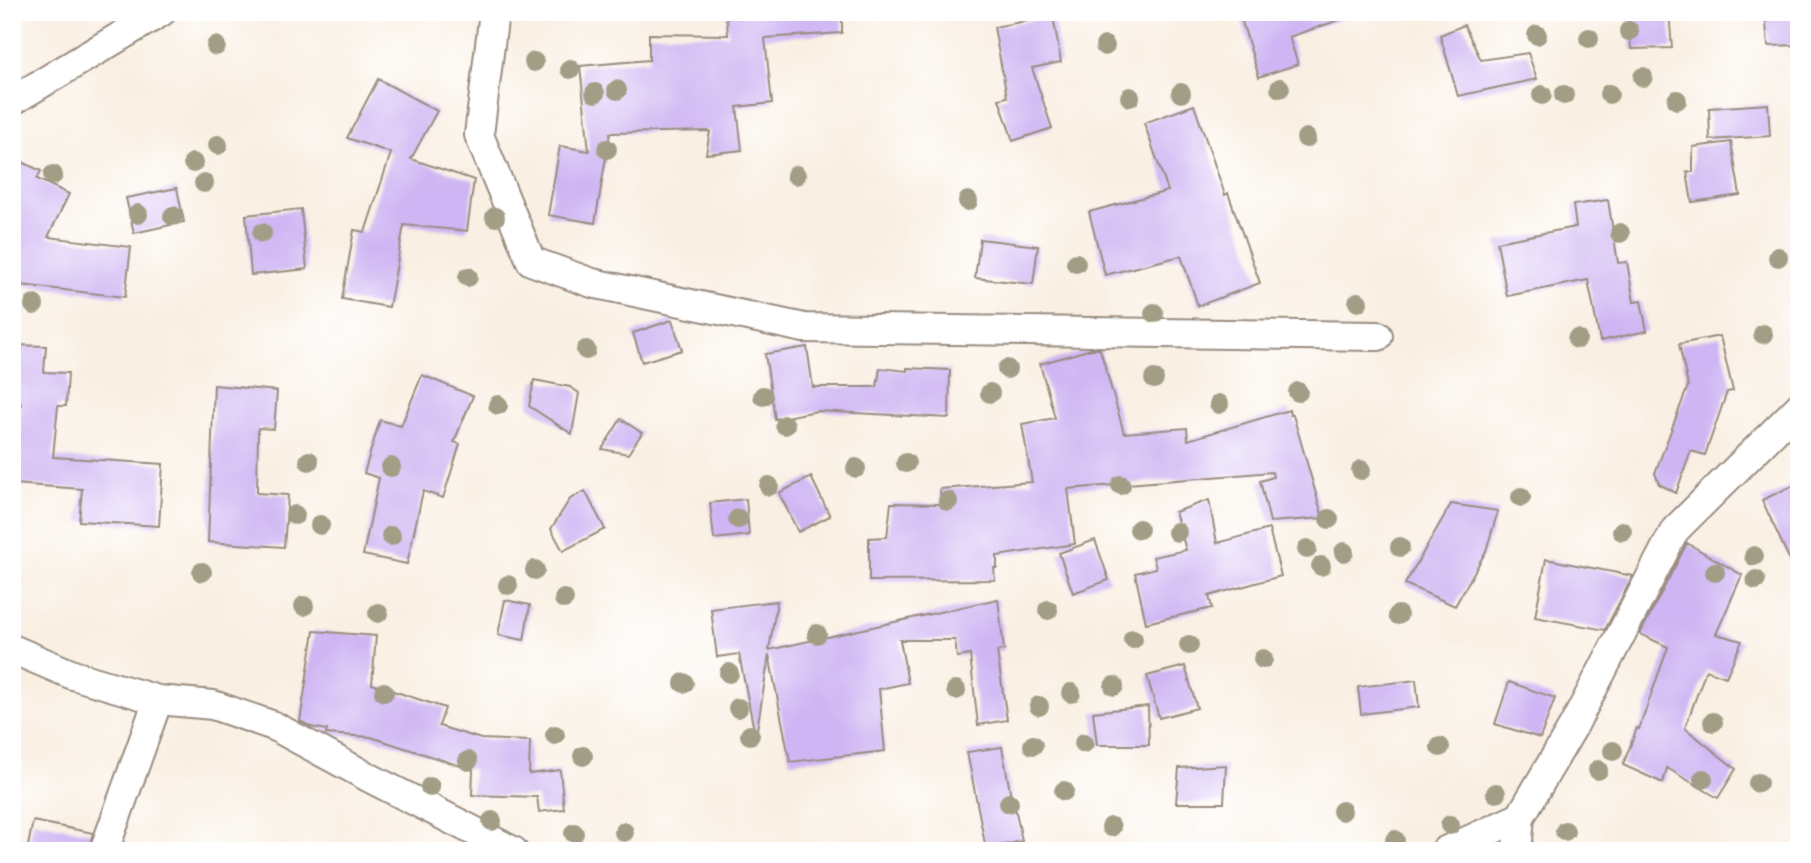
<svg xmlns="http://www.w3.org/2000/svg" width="1811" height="863" font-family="'Sorts Mill Goudy',serif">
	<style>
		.building { fill: #cfb5f3 }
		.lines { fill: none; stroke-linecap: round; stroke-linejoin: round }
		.street-casing { stroke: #9a8c80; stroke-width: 32 }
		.street { stroke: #fff; stroke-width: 28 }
		.tree { fill: #a29e86 }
	</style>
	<rect width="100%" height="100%" fill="#fff"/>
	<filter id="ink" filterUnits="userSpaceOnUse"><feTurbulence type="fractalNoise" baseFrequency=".0143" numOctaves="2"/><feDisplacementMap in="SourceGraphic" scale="14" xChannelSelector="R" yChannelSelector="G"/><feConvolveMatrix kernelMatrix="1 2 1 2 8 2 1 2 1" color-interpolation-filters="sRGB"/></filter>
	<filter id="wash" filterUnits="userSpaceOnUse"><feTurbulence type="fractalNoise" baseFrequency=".00686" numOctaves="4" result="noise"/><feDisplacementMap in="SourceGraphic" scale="28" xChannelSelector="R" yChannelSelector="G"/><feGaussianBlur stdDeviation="1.57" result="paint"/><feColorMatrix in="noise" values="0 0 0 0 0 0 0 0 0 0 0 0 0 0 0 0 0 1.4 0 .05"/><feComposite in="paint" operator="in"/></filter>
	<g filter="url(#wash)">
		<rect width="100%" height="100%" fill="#f9efe2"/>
		<g id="blocks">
			<path class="building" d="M726 12H842V33L765 38 772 103 737 107 742 150 706 154 710 131 610 133 595 223 548 215 560 146 589 151 580 66 649 60V34L728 35Z
				M1239 12H1347L1348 17 1289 37 1298 64 1259 77Z
				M1628 12H1669L1672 48 1631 49Z
				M1765 12H1799V45L1768 46Z
				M1053 16 1061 62 1032 68 1052 128 1013 141 999 99 1007 97 994 27Z
				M1464 25 1481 60 1528 53 1537 79 1458 96 1440 35Z
				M378 79 437 111 411 159 474 180 467 231 404 225 389 307 342 299 354 230 365 232 391 153 347 138Z
				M1768 104 1770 136 1710 140 1709 108Z
				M1194 105 1225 195 1228 193 1260 283 1198 306 1181 256 1105 275 1089 212 1168 191 1144 123Z
				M1731 142 1740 195 1692 202 1687 172H1693V147Z
				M12 157 41 171 37 179 69 194 48 237 131 247 125 297 12 284Z
				M177 188 184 222 134 233 126 198Z
				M1608 200 1618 263 1627 262 1634 302 1641 301 1647 331 1600 341 1588 280 1507 296 1497 242 1576 227 1573 205Z
				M301 209 307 269 251 275 246 215Z
				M980 239 1038 246 1033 284 975 278Z
				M672 320 682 350 642 362 633 333Z
				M1720 336 1733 391 1727 392 1705 455 1691 451 1676 493 1659 484 1655 473 1688 386 1679 344Z
				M12 345 46 346 44 372 68 373 66 406H58L53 457 163 464 159 526 79 521 82 489 14 484 21 404 12 403Z
				M807 347 813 387H877L880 368 907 371V368L950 370 949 418 817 411 775 419 765 354Z
				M1091 349H1100L1124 433 1187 428 1188 440 1289 410 1290 415H1293L1323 518 1270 522 1260 481 1273 477 1272 472 1068 489 1075 544 997 556V568H994L995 580 869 581V538L887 537 891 503 941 504 940 489 1032 482 1022 424 1055 418 1040 364Z
				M422 375 473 396 454 442 460 444 443 498 423 491 407 564 363 555 379 478 364 473 380 420 401 426Z
				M534 380 570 387 579 393 572 434 529 406Z
				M214 385 277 391 274 429 258 428 257 493 288 495 284 547 208 542Z
				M621 419 642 433 628 454 602 449Z
				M811 477 830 516 798 532 779 493Z
				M1799 483V580L1762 500Z
				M585 491 605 529 563 551 551 529 570 499Z
				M746 499 749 535 714 539 710 503Z
				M1209 500 1217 543 1269 529 1281 576 1209 596 1212 608 1146 623 1135 573 1156 568 1153 557 1186 550 1175 512Z
				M1451 504 1498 511 1486 551 1455 606 1405 584Z
				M1095 540 1109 580 1073 593 1059 553Z
				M1687 543 1742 575 1716 634 1742 641 1726 677 1706 670 1685 728 1736 769 1718 798 1667 768 1663 783 1623 765 1637 728 1639 729 1668 647 1640 634Z
				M1546 559 1633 576 1605 630 1535 617Z
				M998 599 1004 650 997 651 1007 720 978 725 970 655 957 657 955 640H900L908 683 879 689 885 751 790 762 769 655 757 730H754L739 654 717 657 711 609 777 601 769 650Z
				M505 600 530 605 524 640 498 635Z
				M314 631 376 636 372 684 445 708 439 726 481 739 530 741 529 774 560 770 564 809 539 812 537 797 472 795 473 770 371 737 326 734 327 730 311 727 300 721Z
				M1185 666 1197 708 1159 718 1147 676Z
				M1416 680 1419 707 1361 714 1358 687Z
				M1509 682 1555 698 1540 738 1495 724Z
				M1148 706 1149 745H1097L1093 712Z
				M1002 747 1013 808 1015 807 1022 841 986 849 967 752Z
				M1226 765 1224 803H1176L1179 768Z
				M33 821 93 833 88 851H27Z"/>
		</g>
	</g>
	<g filter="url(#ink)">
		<use href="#blocks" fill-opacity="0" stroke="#9a8c80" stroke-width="2"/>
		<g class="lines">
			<defs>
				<path id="street" d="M494 12 479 135 531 261 592 283 804 328 1378 336
					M12 101 161 12
					M12 649 73 675 158 700 213 705 274 726 368 777 513 851
					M104 851 158 700
					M1445 851 1520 817
					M1517 851 1520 817 1574 725 1675 530 1799 407"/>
			</defs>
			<use href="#street" class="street-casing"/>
			<use href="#street" class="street"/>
		</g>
		<g class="tree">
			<circle cx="1629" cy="31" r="10"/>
			<circle cx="1537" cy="35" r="10"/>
			<circle cx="1589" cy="38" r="10"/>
			<circle cx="216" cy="46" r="10"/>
			<circle cx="1105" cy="46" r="10"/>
			<circle cx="534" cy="62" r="10"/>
			<circle cx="570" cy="69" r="10"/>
			<circle cx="1643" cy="77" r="10"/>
			<circle cx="1280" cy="88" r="10"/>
			<circle cx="617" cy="90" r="10"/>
			<circle cx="595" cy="93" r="10"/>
			<circle cx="1181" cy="93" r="10"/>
			<circle cx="1609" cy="94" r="10"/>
			<circle cx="1542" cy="95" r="10"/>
			<circle cx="1564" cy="95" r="10"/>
			<circle cx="1130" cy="97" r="10"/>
			<circle cx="1677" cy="100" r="10"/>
			<circle cx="1306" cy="138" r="10"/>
			<circle cx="218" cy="145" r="10"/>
			<circle cx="607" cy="149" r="10"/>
			<circle cx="193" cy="163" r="10"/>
			<circle cx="53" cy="175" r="10"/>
			<circle cx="796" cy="175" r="10"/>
			<circle cx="204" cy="183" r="10"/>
			<circle cx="968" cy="201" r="10"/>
			<circle cx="138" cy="214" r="10"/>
			<circle cx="173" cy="216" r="10"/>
			<circle cx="495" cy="217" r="10"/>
			<circle cx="262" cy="233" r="10"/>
			<circle cx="1620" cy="233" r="10"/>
			<circle cx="1778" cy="257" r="10"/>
			<circle cx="1076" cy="263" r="10"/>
			<circle cx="468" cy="277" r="10"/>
			<circle cx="1358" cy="302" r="10"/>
			<circle cx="34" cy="305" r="10"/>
			<circle cx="1154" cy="313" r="10"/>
			<circle cx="1763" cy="334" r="10"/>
			<circle cx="1577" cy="339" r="10"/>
			<circle cx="586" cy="350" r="10"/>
			<circle cx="1007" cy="369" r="10"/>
			<circle cx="1154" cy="379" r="10"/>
			<circle cx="1298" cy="392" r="10"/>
			<circle cx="990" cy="393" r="10"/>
			<circle cx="763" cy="396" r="10"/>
			<circle cx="1219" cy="404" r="10"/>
			<circle cx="498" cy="405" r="10"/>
			<circle cx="785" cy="425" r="10"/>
			<circle cx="309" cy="461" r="10"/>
			<circle cx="906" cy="463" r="10"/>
			<circle cx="391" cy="467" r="10"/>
			<circle cx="856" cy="468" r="10"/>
			<circle cx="1361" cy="470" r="10"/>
			<circle cx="1121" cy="485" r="10"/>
			<circle cx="769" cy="486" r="10"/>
			<circle cx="1521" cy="497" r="10"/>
			<circle cx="948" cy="501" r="10"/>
			<circle cx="295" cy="515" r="10"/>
			<circle cx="738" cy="519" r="10"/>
			<circle cx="1329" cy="519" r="10"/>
			<circle cx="320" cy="525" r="10"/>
			<circle cx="1139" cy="529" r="10"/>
			<circle cx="1622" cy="531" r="10"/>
			<circle cx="1177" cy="532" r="10"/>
			<circle cx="391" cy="536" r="10"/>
			<circle cx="1400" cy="547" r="10"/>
			<circle cx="1307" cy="549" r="10"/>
			<circle cx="1344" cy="552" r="10"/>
			<circle cx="1754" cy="556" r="10"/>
			<circle cx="1321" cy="566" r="10"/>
			<circle cx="535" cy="570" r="10"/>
			<circle cx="202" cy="572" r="10"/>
			<circle cx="1715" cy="572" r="10"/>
			<circle cx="1756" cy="580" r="10"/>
			<circle cx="508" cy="585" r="10"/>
			<circle cx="564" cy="599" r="10"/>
			<circle cx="304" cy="606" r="10"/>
			<circle cx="1048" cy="610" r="10"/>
			<circle cx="378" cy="613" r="10"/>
			<circle cx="1398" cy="615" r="10"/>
			<circle cx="817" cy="634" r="10"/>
			<circle cx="1133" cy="639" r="10"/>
			<circle cx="1189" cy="645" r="10"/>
			<circle cx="1263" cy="659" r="10"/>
			<circle cx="729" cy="673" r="10"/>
			<circle cx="684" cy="683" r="10"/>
			<circle cx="1114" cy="686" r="10"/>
			<circle cx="956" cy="690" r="10"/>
			<circle cx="384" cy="692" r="10"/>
			<circle cx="1071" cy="693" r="10"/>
			<circle cx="1039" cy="706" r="10"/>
			<circle cx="738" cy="708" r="10"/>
			<circle cx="1713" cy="722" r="10"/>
			<circle cx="555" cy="735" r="10"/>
			<circle cx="750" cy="735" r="10"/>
			<circle cx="1084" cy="743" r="10"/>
			<circle cx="1033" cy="745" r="10"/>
			<circle cx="1440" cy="747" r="10"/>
			<circle cx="1613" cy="751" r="10"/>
			<circle cx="583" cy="756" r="10"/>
			<circle cx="468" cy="761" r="10"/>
			<circle cx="1598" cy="770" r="10"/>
			<circle cx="1703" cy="779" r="10"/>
			<circle cx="1758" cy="783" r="10"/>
			<circle cx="430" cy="787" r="10"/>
			<circle cx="1064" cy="791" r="10"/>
			<circle cx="1496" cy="793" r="10"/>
			<circle cx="1009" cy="803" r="10"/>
			<circle cx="1342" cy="811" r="10"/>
			<circle cx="492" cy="821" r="10"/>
			<circle cx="1450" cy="825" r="10"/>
			<circle cx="1111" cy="827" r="10"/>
			<circle cx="1565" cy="831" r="10"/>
			<circle cx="624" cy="832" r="10"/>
			<circle cx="574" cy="833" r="10"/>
			<circle cx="1395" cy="840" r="10"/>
		</g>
	</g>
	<rect width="1811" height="863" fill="none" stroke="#fff" stroke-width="42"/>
</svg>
